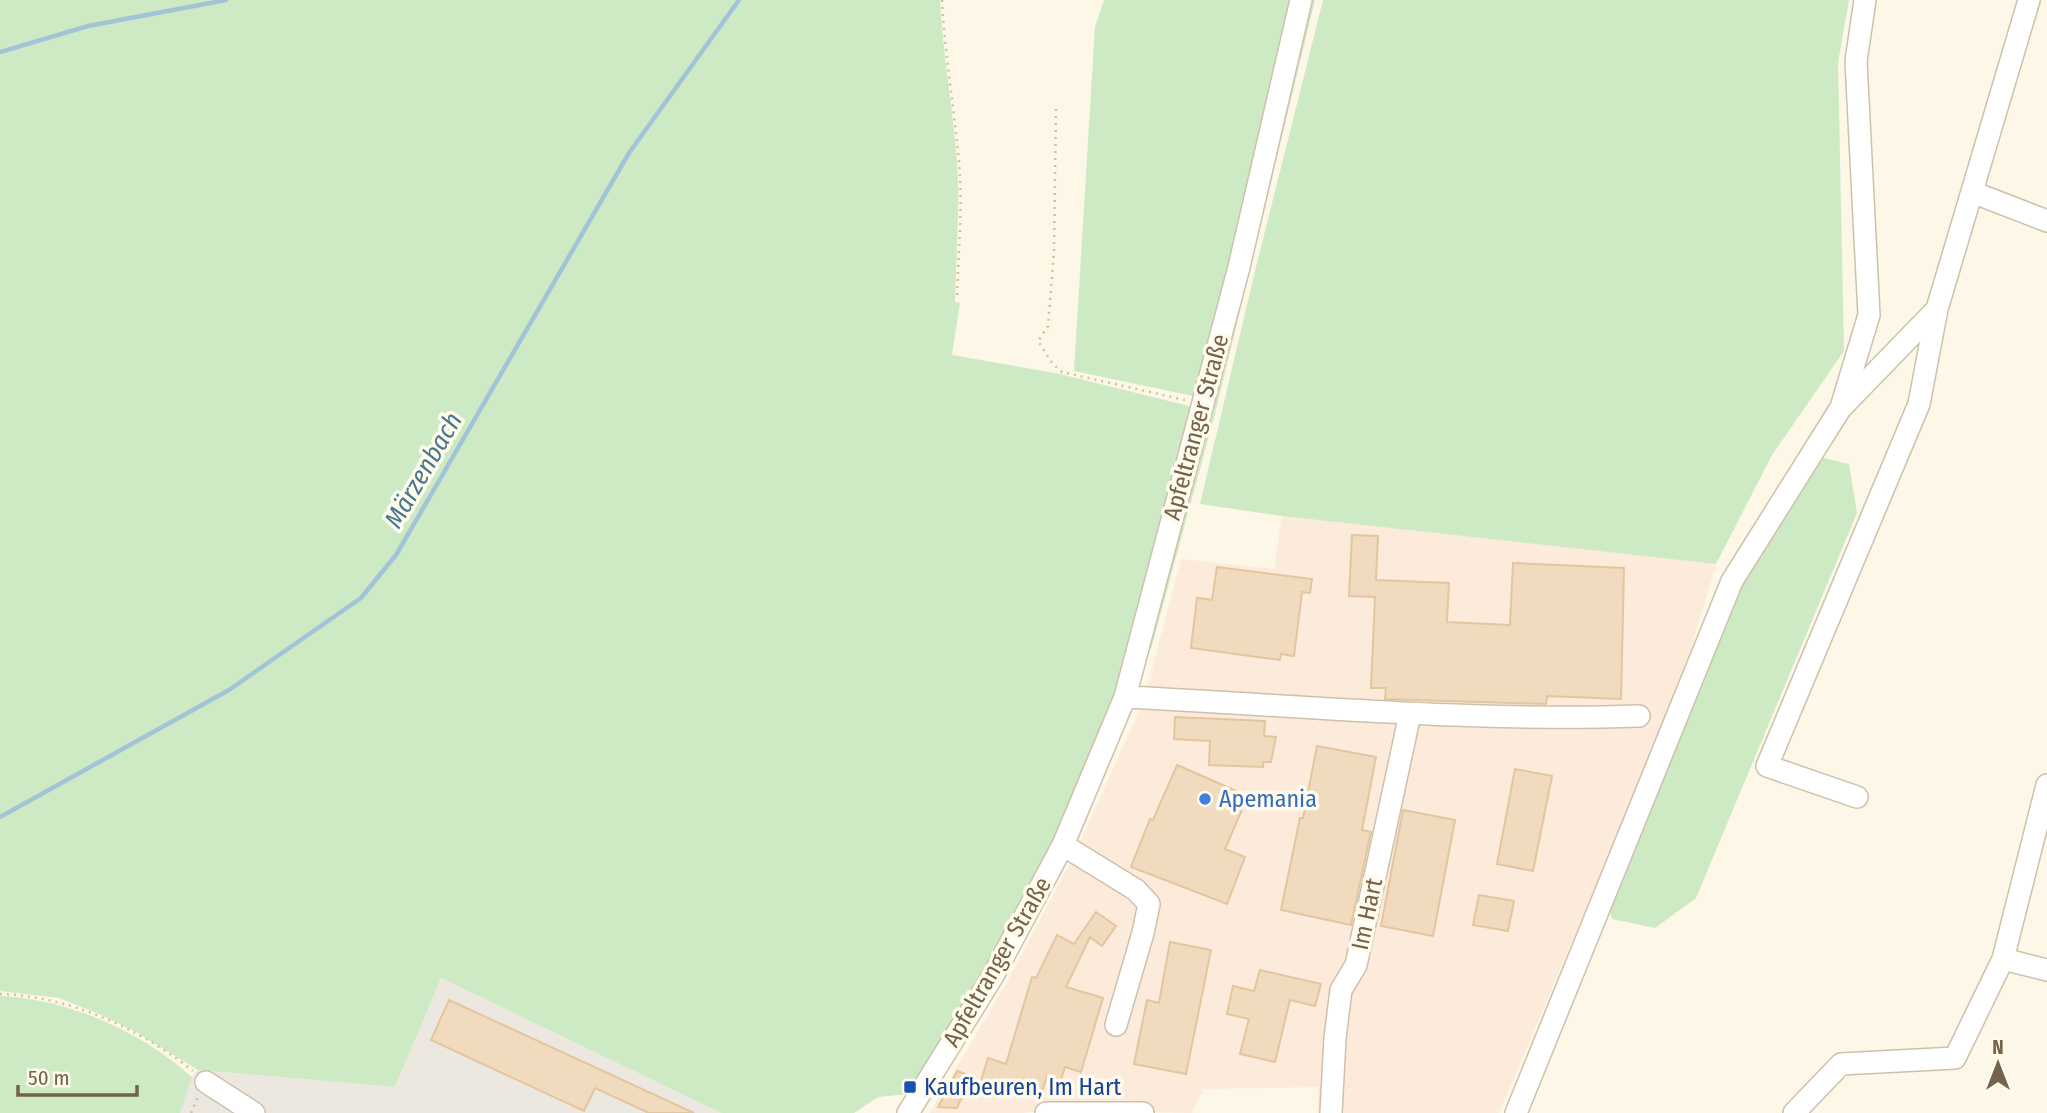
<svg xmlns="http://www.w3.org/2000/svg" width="2047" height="1113" font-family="'Fira Sans Condensed',sans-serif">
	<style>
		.commercial { fill: #fceada }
		.industrial { fill: #ece8e0 }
		.green { fill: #cdeac4 }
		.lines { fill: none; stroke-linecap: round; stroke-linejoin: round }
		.stream { stroke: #a1c5d7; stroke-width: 4.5 }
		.building { fill: #f1dbbe; stroke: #e3c59f; stroke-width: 2 }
		.minor-casing { stroke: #cec1ac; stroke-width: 24 }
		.path { stroke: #d6bfa1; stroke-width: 2.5; stroke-dasharray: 2 5; stroke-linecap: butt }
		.minor { stroke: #fff; stroke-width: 21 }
		.shop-dot { fill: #3f7fe0; stroke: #fffbec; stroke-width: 2.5 }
		.transit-dot { fill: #1a4fb4; stroke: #fffbec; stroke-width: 2.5 }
		.labels { text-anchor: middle; stroke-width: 7; stroke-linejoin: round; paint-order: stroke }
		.street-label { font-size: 24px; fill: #75624b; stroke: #fffbec }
		.shop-label { font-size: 24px; fill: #366cbe; stroke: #fffbec; text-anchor: start }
		.transit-label { font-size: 24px; fill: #164399; stroke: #fffbec; text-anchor: start }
		.water-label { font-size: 26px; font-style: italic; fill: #48778f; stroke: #fffbec }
	</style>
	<rect width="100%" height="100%" fill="#fcf7e6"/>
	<path class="commercial" d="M1282 516 1716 564 1678 692 1499 1113H1318V1087L1203 1089 1192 1113 1047 1110 1021 1113H930L1007 982 1075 854 1144 700 1181 559 1274 569Z"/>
	<path class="industrial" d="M441 978 721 1113H180L192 1077 198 1070 395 1087Z"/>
	<path class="green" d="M0 0H940C943 60 955 118 958 178 959 219 956 261 955 302L960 303 952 355 1060 374 1193 407 1120 696 1054 845 988 971 909 1094 878 1097 854 1113H721L441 978 395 1087 198 1070 136 1032 97 1013 59 998 0 991V818L42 795 40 793 0 815Z
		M1104 0H1296L1198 397 1074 371 1095 27Z
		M1305 0H1315L1215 414 1151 649 1144 647Z
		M1323 0H1849L1838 63 1844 351 1772 455 1716 564 1282 516 1200 504 1255 271Z
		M1820 457 1849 464 1857 513 1696 898 1655 928 1612 919 1608 907 1734 593Z
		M0 996C69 999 140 1031 192 1077L180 1113H0Z"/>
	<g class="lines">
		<path class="stream" d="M0 52 88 26 226 0
			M0 817 229 690 361 598 396 555 629 153 739 0"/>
	</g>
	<path class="building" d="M1352 535 1378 536 1376 580 1449 583 1447 622 1510 625 1513 563 1624 568 1621 699 1547 696 1546 704 1385 699 1386 688H1371L1375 597 1349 596Z
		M1217 567 1312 579 1310 593 1302 592 1294 656 1281 654 1280 660 1191 648 1197 598 1212 600Z
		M1175 717 1265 721 1264 736 1276 737 1271 762H1263V767L1209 765 1210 741 1174 739Z
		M1317 746 1376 757 1362 830 1371 832 1351 925 1281 910 1300 818H1303Z
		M1177 765 1248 796 1225 849 1245 857 1227 904 1131 867 1150 819 1153 820Z
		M1515 769 1552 776 1533 871 1497 864Z
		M1403 810 1455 820 1433 936 1381 926Z
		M1479 895 1514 901 1508 931 1473 925Z
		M1096 912 1116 926 1102 946 1090 937 1066 987 1103 998 1081 1072 1065 1067 1061 1080 1047 1076 1040 1099 981 1081 988 1058 1006 1064 1032 977 1036 978 1057 935 1074 944Z
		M1170 942 1211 950 1186 1074 1134 1064 1147 1000 1159 1003Z
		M1260 970 1321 984 1315 1006 1290 1000 1275 1062 1240 1054 1249 1019 1227 1014 1233 986 1254 991Z
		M449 1000 694 1113H649L595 1088 584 1111 431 1040Z
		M957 1071 972 1076 957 1108 938 1107Z"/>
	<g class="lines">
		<defs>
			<path id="minor" d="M1972 192 2047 221
				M1842 404 1869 315 1856 61 1865 0
				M1125 697C1296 705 1467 722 1639 716
				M2047 785 2003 959 2047 970
				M1857 797 1767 766 1919 404 1937 309
				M1063 845 1136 890 1149 904 1143 933 1116 1025
				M206 1082 254 1113
				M908 1113 994 974 1063 845 1125 697 1239 267 1301 0
				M1046 1113H1143
				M1331 1113 1335 1038 1341 990 1356 965 1410 714
				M1516 1113 1732 581 1840 409 1937 309 2029 0
				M1794 1113 1841 1064 1955 1058 2003 959"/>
		</defs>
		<use href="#minor" class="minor-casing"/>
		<path class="path" d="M942 0C945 59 956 117 960 176 962 216 958 258 957 299
			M1056 109 1054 251 1048 326 1038 341 1052 363 1062 372 1185 400
			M0 994C69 996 139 1028 193 1071
			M191 1113 198 1097"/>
		<use href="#minor" class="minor"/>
	</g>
	<circle class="shop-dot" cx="1205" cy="799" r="7"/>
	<rect class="transit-dot" x="903" y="1080" width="14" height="14" rx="3.5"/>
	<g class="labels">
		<g class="street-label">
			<text transform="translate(1196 427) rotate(-75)" y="8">Apfeltranger Straße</text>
			<text transform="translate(1367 914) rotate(-78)" y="8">Im Hart</text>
			<text transform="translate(997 962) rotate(-60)" y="8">Apfeltranger Straße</text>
		</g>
		<g class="shop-label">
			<text x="1219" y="807">Apemania</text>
		</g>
		<g class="transit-label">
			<text x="924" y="1095">Kaufbeuren, Im Hart</text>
		</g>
		<g class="water-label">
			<text transform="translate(423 470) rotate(-60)" y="9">Märzenbach</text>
		</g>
	</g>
	<g transform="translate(1998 1064)" stroke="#fffbec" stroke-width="5" paint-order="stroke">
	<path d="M0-5L12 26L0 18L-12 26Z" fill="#75624b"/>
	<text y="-10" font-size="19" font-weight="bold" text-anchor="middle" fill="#75624b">N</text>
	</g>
	<path d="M18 1085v10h119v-10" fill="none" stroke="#75624b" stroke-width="3.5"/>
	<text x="28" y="1085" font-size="21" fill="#75624b" stroke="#fffbec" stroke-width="5" paint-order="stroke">50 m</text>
</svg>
